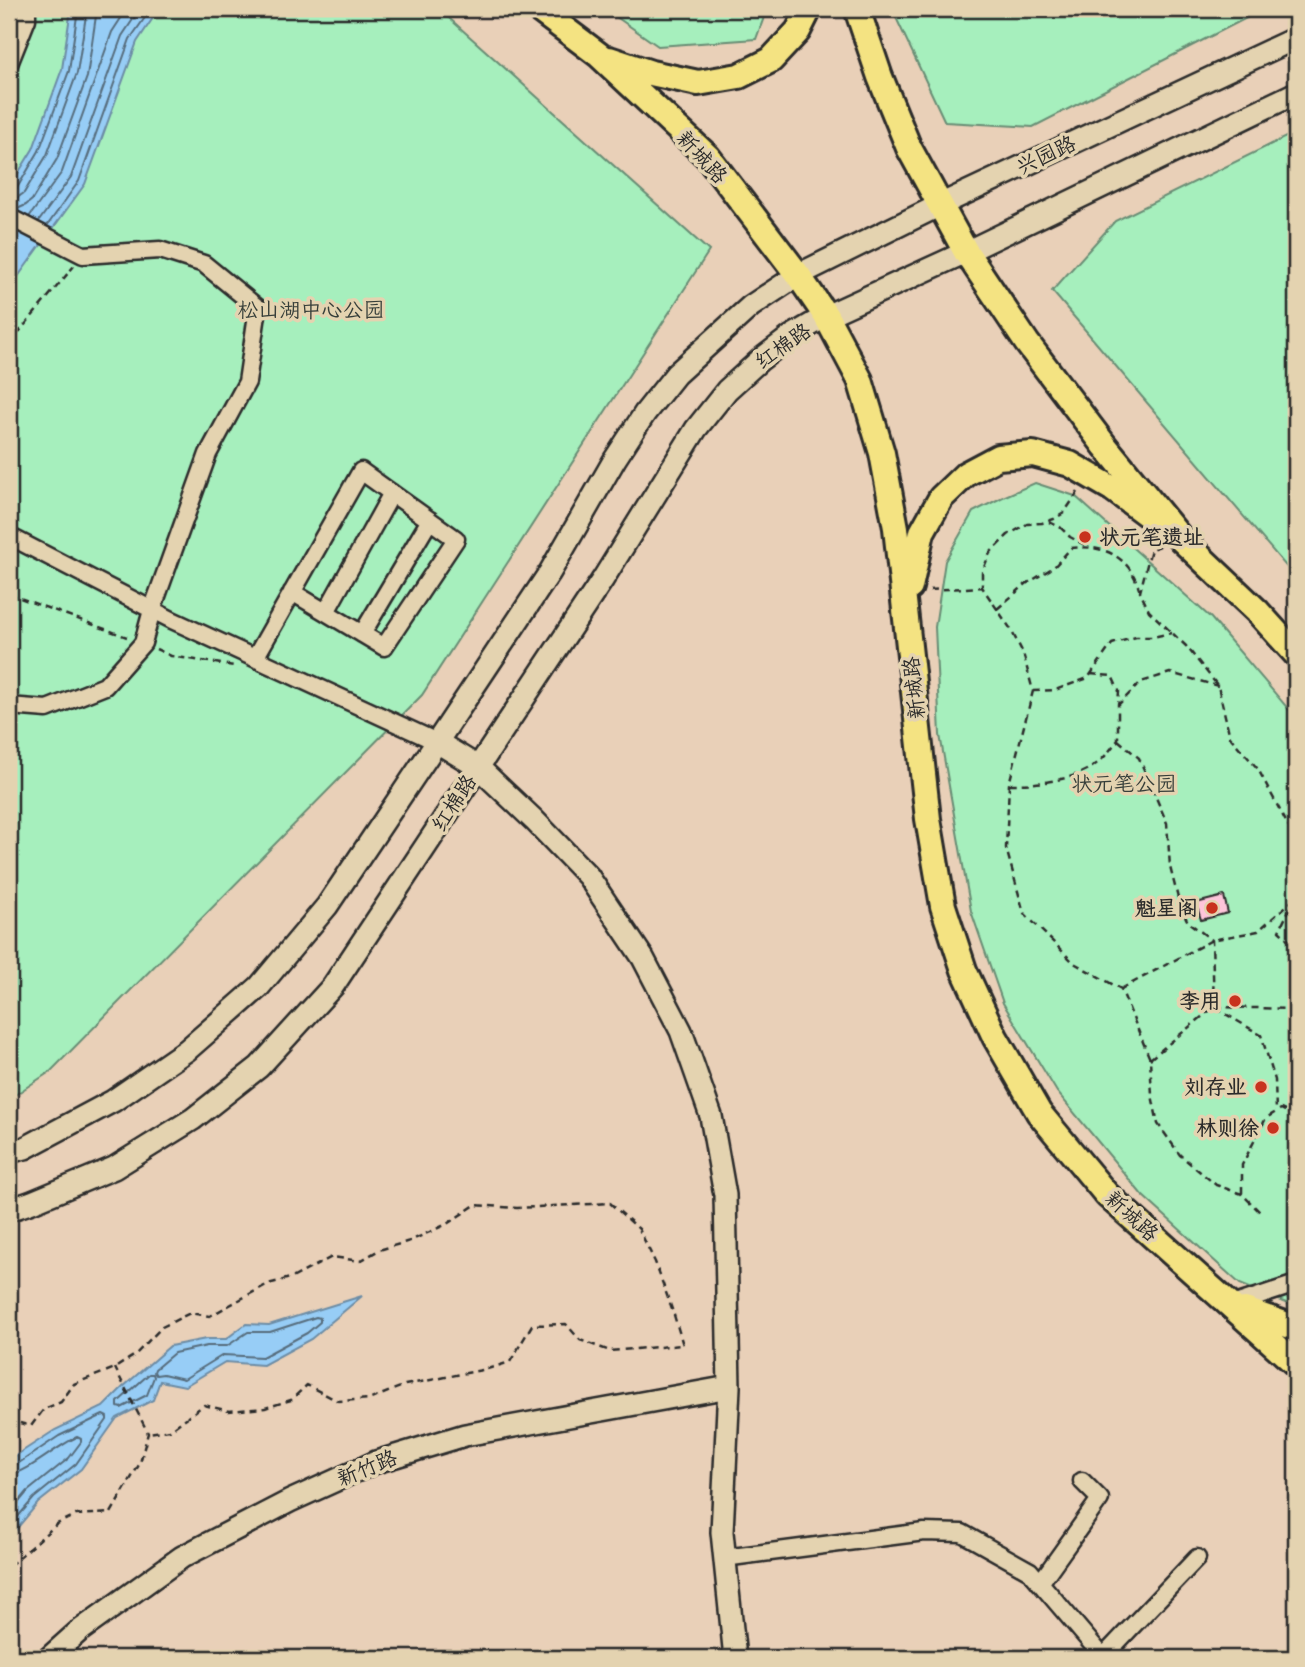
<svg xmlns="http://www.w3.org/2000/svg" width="1305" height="1667" font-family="'Balsamiq Sans','LXGW WenKai TC',sans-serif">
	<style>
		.green { fill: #a6efbd; stroke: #688d74; stroke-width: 2 }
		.water { fill: #97cdf6; stroke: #6c8ca5; stroke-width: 2 }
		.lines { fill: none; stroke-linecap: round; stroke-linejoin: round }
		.shore { stroke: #566c7c; stroke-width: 2 }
		.building { fill: #fec5da; stroke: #2b2b2b; stroke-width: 2 }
		.street-casing { stroke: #2b2b2b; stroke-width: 21 }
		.secondary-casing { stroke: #2b2b2b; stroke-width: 26 }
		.primary-casing { stroke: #2b2b2b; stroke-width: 30 }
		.path { stroke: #2b2b2b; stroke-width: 2.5; stroke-dasharray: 7 5; stroke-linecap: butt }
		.street { stroke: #e4d3b0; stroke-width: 16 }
		.secondary { stroke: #e4d3b0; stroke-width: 21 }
		.primary { stroke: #f4e382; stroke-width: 24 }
		.poi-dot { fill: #c8321e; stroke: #e4d3b0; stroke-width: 2.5 }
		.labels { text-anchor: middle; stroke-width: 7; stroke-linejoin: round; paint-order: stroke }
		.street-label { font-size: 21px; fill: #2b2b2b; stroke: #e4d3b0 }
		.park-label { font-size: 21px; fill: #373f3a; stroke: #e4d3b0 }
		.poi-label { font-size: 21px; font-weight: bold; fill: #2b2b2b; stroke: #e4d3b0; text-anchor: end }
	</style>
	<rect width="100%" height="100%" fill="#e9d0b8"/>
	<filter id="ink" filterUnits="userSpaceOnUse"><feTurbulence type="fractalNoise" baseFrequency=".0143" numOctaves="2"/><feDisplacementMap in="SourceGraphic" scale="14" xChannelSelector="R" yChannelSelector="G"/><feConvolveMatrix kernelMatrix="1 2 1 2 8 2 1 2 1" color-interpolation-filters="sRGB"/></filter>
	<g filter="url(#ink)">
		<path class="green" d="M9 9H439L709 251 422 695 51 1071 9 1099Z
			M605 9H767L756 39 658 46Z
			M892 9H982L985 14 1000 9H1264L1033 127 945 122Z
			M1296 132V578L1052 291 1115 221Z
			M1035 483 1075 496 1211 618 1296 718V1307L1240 1284 1142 1195 1057 1092 1003 1003 971 911 940 735 935 627 945 561 973 512 1003 497Z"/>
		<path class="water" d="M71 9H159L137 42 85 184 9 289V188L33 149 62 69Z
			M362 1296 311 1339 263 1365 225 1362 185 1386 160 1381 153 1400 117 1418 81 1469 38 1503 9 1538V1460L55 1430 103 1407 123 1387 170 1346 206 1339H226L246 1324 269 1325Z"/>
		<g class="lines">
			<path class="shore" d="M9 191 14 190 17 188 39 151 69 71 78 9
				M9 199 17 198 24 193 47 155 77 73 87 9
				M15 210 26 205 32 200 57 159 87 77 97 9
				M29 217 62 172 112 32 127 9
				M39 221 71 177 122 36 140 9
				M47 226 79 181 130 39 151 9
				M316 1317 320 1318V1322L307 1333 262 1357 223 1355 184 1379 163 1374 156 1375 154 1372 155 1369 174 1353 207 1346H227L248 1332H270Z
				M149 1374H153L154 1377 147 1395 121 1408 118 1407V1402Z
				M9 1466 16 1465 59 1436 103 1415 107 1417V1420L76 1464 34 1498 9 1527
				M9 1475C26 1474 58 1445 77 1437L81 1439V1442L69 1458 28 1491 9 1514"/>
		</g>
		<path class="building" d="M1224 896 1228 913 1201 920 1196 903Z"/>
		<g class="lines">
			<defs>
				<path id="street" d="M9 64 27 19V9
					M9 217 83 255 160 250 204 264 258 308 247 382 208 454 152 610 143 643 105 686 47 709 9 706
					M9 536 172 620 437 742
					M326 612 392 493
					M362 634 430 520
					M255 658 361 471 456 539 384 647 292 592
					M1232 1305 1296 1284
					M724 1558 924 1532 962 1533 1030 1571 1104 1658
					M1040 1583 1100 1499 1082 1481
					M1103 1657 1197 1558"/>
				<path id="secondary" d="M437 742 478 767 534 820 588 876 643 958 681 1031 711 1116 725 1195 729 1387 722 1532 735 1658
					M9 1152 25 1148 113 1101 187 1050 259 987 327 906 437 742 550 572 615 459 645 413 676 374 751 306 798 275 940 205 1296 38
					M9 1210 32 1202 114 1168 193 1119 259 1067 333 986 603 579 696 429 727 390 760 360 790 337 826 316 966 252 1296 93
					M49 1658 78 1632 182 1557 290 1501 376 1462 465 1435 729 1387"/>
				<path id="primary" d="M538 9 599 55 708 157 798 275 826 316 860 380 882 453 896 528 928 819 943 906 964 970 995 1037 1039 1113 1107 1195 1296 1364
					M857 9 880 77 909 148 966 252 1027 343 1105 446 1181 539 1258 612 1296 654
					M609 59 651 73 698 83 739 76 771 60 798 31 809 9
					M910 587 922 532 941 498 966 474 998 457 1033 454 1070 464 1113 489 1152 518
					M1245 1310 1296 1328"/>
			</defs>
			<use href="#street" class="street-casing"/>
			<use href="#secondary" class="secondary-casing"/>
			<use href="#primary" class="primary-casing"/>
			<path class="path" d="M9 344 74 266
				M1078 492 1064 513 1054 519 1042 523 1027 524 1008 535 990 553 982 572V587L1010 628 1023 653 1033 691 1009 784 1006 848 1024 913 1074 963 1121 989 1150 1059 1152 1095 1158 1124 1180 1155 1216 1185 1242 1194 1260 1212
				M1049 522 1060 527 1070 537 1087 546
				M1160 546 1151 549 1140 592 1149 611 1186 646 1218 686 1230 737 1258 769 1292 833 1293 888 1295 898 1279 931 1296 947
				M930 590 982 587
				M9 594 127 637
				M997 609 1026 584 1054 567 1071 548C1104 544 1130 557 1139 589
				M156 649 171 656 234 666
				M1091 674 1112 676 1119 691 1118 705
				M1033 691 1055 690 1088 678 1112 644 1136 637H1152L1172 633
				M1118 740 1139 758 1167 823 1170 867 1180 906 1188 922 1212 940 1214 1007 1261 1035 1275 1080 1276 1112
				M1010 784C1039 784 1077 781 1100 761 1107 755 1112 747 1118 740V705L1141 682 1170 673 1218 686
				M1121 989 1212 940 1258 931 1293 900
				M1150 1059 1214 1007 1296 1009
				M1242 1193V1165L1266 1118 1281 1109 1296 1117
				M9 1426 16 1422 31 1426 44 1409 61 1402 74 1384 115 1368 135 1355 162 1327 190 1313 210 1316 268 1284 294 1277 332 1257 360 1261 379 1250 410 1241 447 1224 475 1205 517 1208 610 1203 639 1229 655 1262 674 1315 683 1345 610 1351 580 1340 566 1324 532 1325 510 1362 487 1369 405 1385 371 1399 338 1401 307 1385 291 1400 265 1408 229 1411 204 1405 170 1430 148 1433
				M9 1566 57 1524 76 1515 111 1513 140 1463 148 1433 115 1368"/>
			<use href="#street" class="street"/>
			<use href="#secondary" class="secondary"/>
			<use href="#primary" class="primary"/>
		</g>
	</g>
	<g class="poi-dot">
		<circle cx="1085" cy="537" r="7"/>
		<circle cx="1212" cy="908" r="7"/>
		<circle cx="1235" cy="1001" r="7"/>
		<circle cx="1261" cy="1087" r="7"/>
		<circle cx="1273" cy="1128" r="7"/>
	</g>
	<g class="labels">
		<g class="street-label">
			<text transform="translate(1046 155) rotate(-25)" y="7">兴园路</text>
			<text transform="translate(702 157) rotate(47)" y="7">新城路</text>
			<text transform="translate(783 346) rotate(-35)" y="7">红棉路</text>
			<text transform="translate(914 688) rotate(-96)" y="7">新城路</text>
			<text transform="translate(454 803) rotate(-57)" y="7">红棉路</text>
			<text transform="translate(1132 1216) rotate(42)" y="7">新城路</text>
			<text transform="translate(367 1468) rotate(-22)" y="7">新竹路</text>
		</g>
		<g class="park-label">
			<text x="311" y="317">松山湖中心公园</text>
			<text x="1124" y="791">状元笔公园</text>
		</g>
		<g class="poi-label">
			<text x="1099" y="544" text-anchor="start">状元笔遗址</text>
			<text x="1198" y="915">魁星阁</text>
			<text x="1221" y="1008">李用</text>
			<text x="1247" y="1094">刘存业</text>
			<text x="1259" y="1135">林则徐</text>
		</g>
	</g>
	<rect width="1305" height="1667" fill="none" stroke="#e4d3b0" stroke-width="35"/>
	<rect x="18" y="18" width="1270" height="1632" fill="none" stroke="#2b2b2b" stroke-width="2.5" filter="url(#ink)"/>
</svg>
